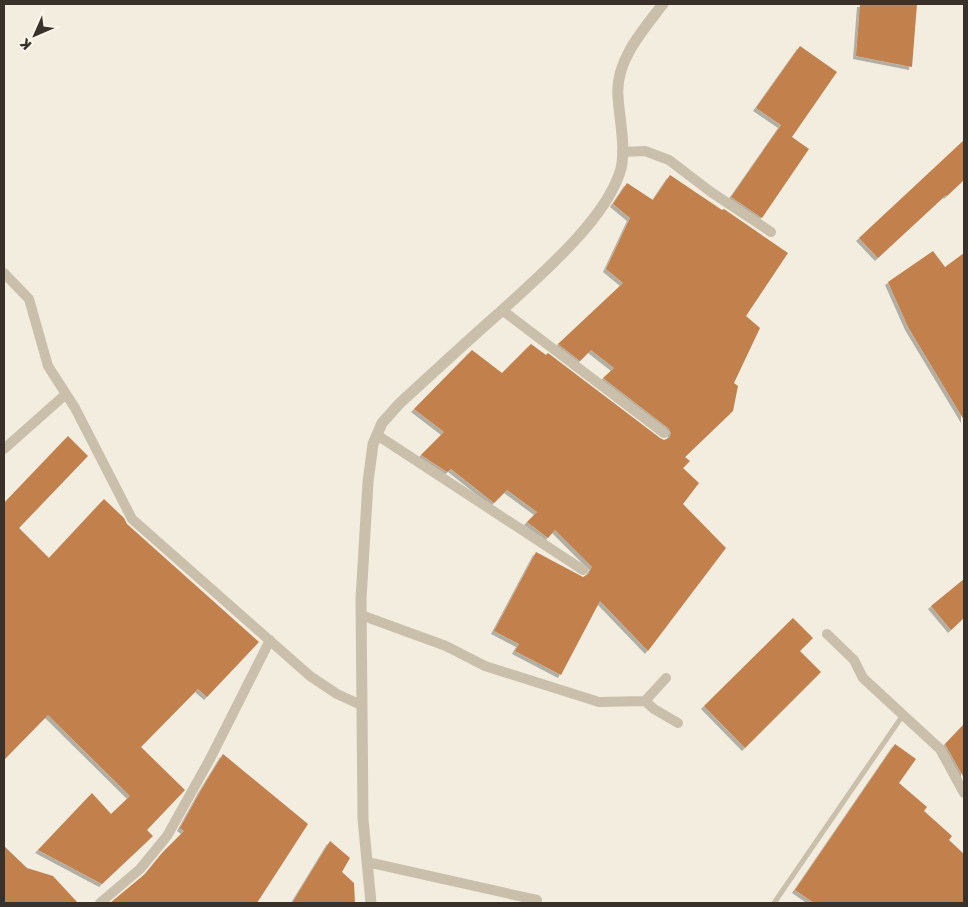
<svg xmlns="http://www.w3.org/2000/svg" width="968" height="907" font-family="Rubik,sans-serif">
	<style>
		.building { fill: #c2804d; filter: url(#shadow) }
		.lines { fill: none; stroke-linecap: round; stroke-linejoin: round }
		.service { stroke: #cabfab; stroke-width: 5 }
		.minor { stroke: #cabfab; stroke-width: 10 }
		.tertiary { stroke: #cabfab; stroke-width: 11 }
	</style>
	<defs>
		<filter id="shadow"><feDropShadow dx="-3" dy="3" stdDeviation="0" flood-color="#0004"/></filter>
	</defs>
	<rect width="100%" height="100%" fill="#f2eddf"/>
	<path class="building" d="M860 4H917L912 67 856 56Z
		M800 46 837 72 792 137 809 149 762 218 731 197 781 125 756 108Z
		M964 140V180L947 196 946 195 878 258 859 238Z
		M670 175 722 210 724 209 788 253 746 316 760 328 734 383 738 386 733 411 685 457 690 461 683 468 699 483 683 504 726 548 648 651 600 601 561 675 515 651 519 644 494 631 536 552 583 577 588 574 592 567 555 530 548 538 527 522 537 512 507 490 494 503 451 469 447 472 421 455 444 432 414 409 472 350 502 373 531 344 546 355 548 353 660 438 664 440 669 438 671 433 668 428 603 378 614 368 591 350 580 361 558 344 623 283 606 269 630 218 613 204 627 183 653 200Z
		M933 251 945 267 964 253V420L908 327 888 282Z
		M68 436 88 456 19 528 49 558 104 499 124 518 127 524 259 642 207 697 198 689 141 747 185 790 147 830 153 836 102 884 38 850 92 793 111 814 130 796 48 715 4 760V503Z
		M964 579V618L951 630 931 606Z
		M793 618 813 638 800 651 821 672 745 748 704 706Z
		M964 724V778L945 744Z
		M895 744 916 759 899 783 927 807 924 811 952 836 949 840 964 854V903H814L795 890Z
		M223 754 308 824 257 903H110L145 874 163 852 184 831 180 828 201 790Z
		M330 841 350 858 342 872 354 883 355 903H292Z
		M4 846 27 868 53 876 78 903H4Z"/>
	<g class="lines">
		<path class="service" d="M774 903 903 715"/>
		<path class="minor" d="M622 152 645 151 669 160 711 192 771 232
			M4 273 29 299 48 366 75 408 132 519 310 676 337 694 361 705
			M502 310 664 433
			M377 435 583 570
			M4 449 66 394
			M361 615 446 646 485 666 599 702 645 701 666 678
			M827 634 854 660 863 678 940 749 964 793
			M645 701 654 709 678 723
			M367 862 537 900
			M100 903 140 869 167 836 210 759 270 640"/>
		<path class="tertiary" d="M371 903 363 819 361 599 368 482 373 444 382 423 400 403C433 373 465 343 498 314 537 278 604 222 620 172 627 151 619 118 618 96 615 61 643 30 663 4"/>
	</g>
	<rect width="968" height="907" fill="none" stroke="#39312a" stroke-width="10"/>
	<g transform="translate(35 35) rotate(225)" stroke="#faf6ec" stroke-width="4" paint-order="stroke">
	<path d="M0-4L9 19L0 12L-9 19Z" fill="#39312a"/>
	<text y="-8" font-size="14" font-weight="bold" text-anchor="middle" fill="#39312a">K</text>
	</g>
</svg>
